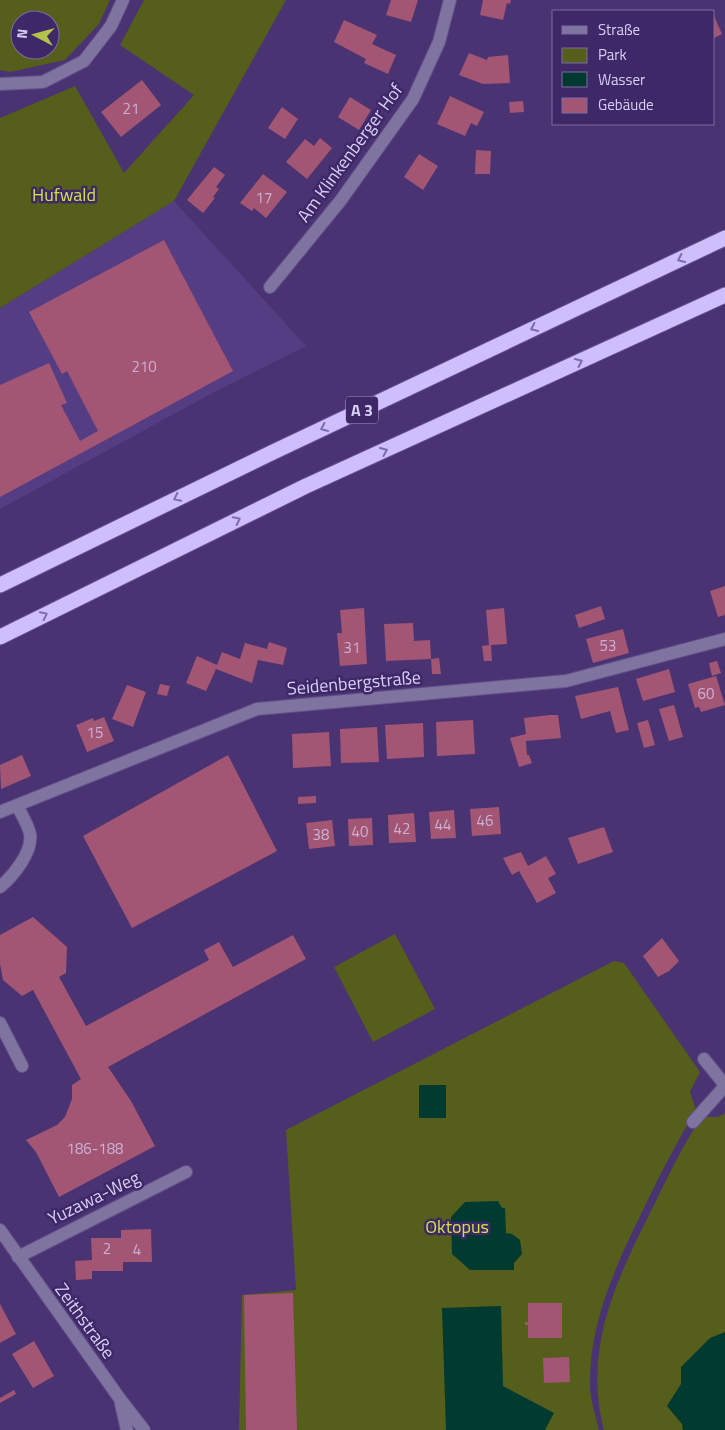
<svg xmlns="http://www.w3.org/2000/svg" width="725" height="1430" font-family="'Titillium Web',sans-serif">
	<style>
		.built { fill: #553d83 }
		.green { fill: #555e1b; fill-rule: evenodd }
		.water { fill: #003a30 }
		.building { fill: #a35674 }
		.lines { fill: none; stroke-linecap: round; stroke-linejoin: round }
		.minor-casing { stroke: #634f8a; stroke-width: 14 }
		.highway-casing { stroke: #634f8a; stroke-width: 17 }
		.minor { stroke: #7f749f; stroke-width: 12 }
		.highway { stroke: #cebefc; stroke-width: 15 }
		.oneway { stroke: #7f6caa }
		.labels { text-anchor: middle; stroke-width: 5; stroke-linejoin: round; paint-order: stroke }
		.number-label { font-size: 15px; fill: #cbb1d5 }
		.shield { fill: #3e2867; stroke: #aa9dca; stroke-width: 1 }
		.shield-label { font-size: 16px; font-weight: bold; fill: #d8cff5 }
		.street-label { font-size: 18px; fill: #d8cff5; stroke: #3e2867 }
		.park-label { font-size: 18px; fill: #d0e446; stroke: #3e2867 }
	</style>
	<rect width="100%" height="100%" fill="#493373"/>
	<path class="built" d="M174 201 306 346 207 396 0 509V308Z"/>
	<path class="green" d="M0 0H110L99 24 65 60 10 72 0 70ZM20 20H50V50H20Z
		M144 0H286L174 201 0 308V118L75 86 124 173 194 95 120 45Z
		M395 934 435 1009 373 1042 334 967Z
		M614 961 624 963 700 1072 690 1092 696 1110C677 1142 660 1174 644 1208 617 1263 589 1322 590 1385 590 1400 596 1416 599 1430H239L242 1295 296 1290 286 1130Z
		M725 1113V1430H604C583 1350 615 1283 650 1213 664 1185 677 1156 694 1129L704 1117H718Z"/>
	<path class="water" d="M419 1085H446V1118H419Z
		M498 1201 502 1208H505L506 1233 512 1234 520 1240 522 1254 514 1263V1270H470L452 1254 451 1217 465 1202Z
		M501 1306 503 1386 554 1413 545 1430H446L442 1308Z
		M725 1332V1430H683L682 1424 667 1406 681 1384V1367L710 1338Z"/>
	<path class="building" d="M391 0H418L411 22 386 15Z
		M483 0H511L510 4 507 3 503 20 480 15Z
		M714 16 722 34 714 38Z
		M344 20 377 35 372 44 396 55 388 74 364 63 366 59 334 42Z
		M469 53 487 60 488 57 508 55 510 83 483 84 459 75Z
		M142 80 161 105 121 137 101 112Z
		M450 96 484 112 477 126 471 123 465 136 437 124Z
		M350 97 371 110 359 130 338 117Z
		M523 101 524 112 510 113 509 102Z
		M282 107 298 119 285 139 268 128Z
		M320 138 332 148 307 179 286 162 305 139 314 146Z
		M476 150 491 151 490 174H475Z
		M419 154 438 166 423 190 404 177Z
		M214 167 225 175 216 187 219 189 213 197 215 198 203 213 187 200Z
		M263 174 287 192 266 218 254 208 252 211 240 203Z
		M164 240 233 371 0 497V385L49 363 67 403 61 405 80 441 98 431 67 371 62 374 29 312Z
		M725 586V615L718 617 710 591Z
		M601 606 605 619 579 628 575 615Z
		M364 608 367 664 340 666 337 633H342L340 610Z
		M504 608 507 644 491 645 492 661H484L482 646 489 645 486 610Z
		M413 623 414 641 430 640 431 659 439 658 441 674H432L431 659 386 661 384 624Z
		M623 629 629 653 593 663 586 639Z
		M269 642 287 648 283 665 258 660 252 683 216 669 206 691 186 683 197 656 217 665 222 652 240 659 245 643 267 649Z
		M717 661 721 673 712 676 709 663Z
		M669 669 675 692 643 701 636 679Z
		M716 676 725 705 701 712 699 707 695 708 688 684Z
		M160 684 170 686 167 696 157 694Z
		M127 685 146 692 133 727 112 719Z
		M618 687 629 730 616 733 610 711 581 719 575 696Z
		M674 705 683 737 669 741 659 709Z
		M550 715H558L561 738 526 741 527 755H529L532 763 519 767 510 738 526 734 524 718Z
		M104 717 114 741 87 752 76 725 93 718 94 721Z
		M473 720 475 754 437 756 436 722Z
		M648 720 655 745 644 748 637 723Z
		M423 723 424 757 387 759 385 725Z
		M377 727 379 762 341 763 340 729Z
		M329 732 331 766 293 768 292 734Z
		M22 755 31 776 1 789 0 765Z
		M228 755 277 851 132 928 83 836Z
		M316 796V803L298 804V797Z
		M499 807 501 834 472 836 470 809Z
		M454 810 456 838 431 839 429 812Z
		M414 813 416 842 389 843 388 815Z
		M372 818 373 845 349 846 348 819Z
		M332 820 335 846 309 849 306 823Z
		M604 827 613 852 578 864 568 838Z
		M521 852 528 866 546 856 556 874 548 878 556 893 537 903 519 871 512 875 503 858Z
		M33 917 67 947 66 973 59 977 86 1026 209 960 204 950 219 942 233 967 293 935 306 959 108 1067 131 1101 155 1146 59 1197 36 1152 26 1140 57 1125 65 1117 72 1099V1085L81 1079 33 990 22 996 3 980 0 964V935Z
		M662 938 679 961 669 971 658 977 643 956Z
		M151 1229 152 1262H123V1271H92V1279L76 1280 75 1261 92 1260 91 1238H121V1230Z
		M293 1293 297 1430H246L244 1295Z
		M528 1303H562V1338H528V1325H525V1322H528Z
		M0 1304 16 1334 0 1343Z
		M34 1341 54 1376 33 1388 12 1354Z
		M569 1357 570 1382 544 1383 543 1358Z
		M14 1390 16 1394 0 1403V1398Z"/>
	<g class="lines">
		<defs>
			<path id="minor" d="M0 84 43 82 84 61 111 26 123 0
				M270 287 341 200 413 99 439 42 450 0
				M0 812 257 709 566 681 725 639
				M0 887C13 876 33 852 30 834 28 824 21 814 17 805
				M0 1023 22 1066
				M704 1059 725 1085
				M693 1122 725 1086
				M0 1230 120 1399 144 1430
				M18 1257 186 1172
				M121 1404 127 1430"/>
			<path id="highway" d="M0 585 269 454 725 238
				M0 637 306 486 725 295"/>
		</defs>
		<use href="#minor" class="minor-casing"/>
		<use href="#highway" class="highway-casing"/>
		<use href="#minor" class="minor"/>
		<use href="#highway" class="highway"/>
	</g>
	<defs><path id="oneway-chevron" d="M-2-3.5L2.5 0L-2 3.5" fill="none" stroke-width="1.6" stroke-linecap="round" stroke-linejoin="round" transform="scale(1.25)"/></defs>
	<g class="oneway">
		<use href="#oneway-chevron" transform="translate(681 259) rotate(155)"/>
		<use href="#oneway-chevron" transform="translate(534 328) rotate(155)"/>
		<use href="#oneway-chevron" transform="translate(579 362) rotate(-24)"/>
		<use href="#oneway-chevron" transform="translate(324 428) rotate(155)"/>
		<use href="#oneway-chevron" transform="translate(384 451) rotate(-24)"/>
		<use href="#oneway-chevron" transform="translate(177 498) rotate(154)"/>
		<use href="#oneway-chevron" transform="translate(237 520) rotate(-26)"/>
		<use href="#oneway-chevron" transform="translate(44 615) rotate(-26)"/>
	</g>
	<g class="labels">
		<g class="number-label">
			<text x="131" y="114">21</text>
			<text x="264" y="203">17</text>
			<text x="144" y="372">210</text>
			<text x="608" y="651">53</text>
			<text x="352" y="653">31</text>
			<text x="706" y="699">60</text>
			<text x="95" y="738">15</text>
			<text x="485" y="826">46</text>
			<text x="443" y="830">44</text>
			<text x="402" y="834">42</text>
			<text x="360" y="837">40</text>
			<text x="321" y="840">38</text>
			<text x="95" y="1154">186-188</text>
			<text x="107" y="1254">2</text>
			<text x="137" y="1255">4</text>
		</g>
		<rect class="shield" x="346" y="396.5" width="32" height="27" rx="4"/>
		<g class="shield-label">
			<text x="362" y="416">A 3</text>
		</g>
		<g class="street-label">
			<text transform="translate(350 153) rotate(-54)" y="6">Am Klinkenberger Hof</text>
			<text transform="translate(354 683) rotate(-5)" y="6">Seidenbergstraße</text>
			<text transform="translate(94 1198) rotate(-26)" y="6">Yuzawa-Weg</text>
			<text transform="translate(85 1321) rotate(54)" y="6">Zeithstraße</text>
		</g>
		<g class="park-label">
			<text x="64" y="201">Hufwald</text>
			<text x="457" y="1233">Oktopus</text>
		</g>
	</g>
	<rect x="552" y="10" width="162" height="115" fill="#3e2867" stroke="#7c6ba0"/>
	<rect x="562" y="26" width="25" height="8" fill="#7f749f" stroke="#7c6ba0"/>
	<text x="598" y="35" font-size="15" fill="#d8cff5">Straße</text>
	<rect x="562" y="48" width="25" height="15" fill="#555e1b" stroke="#7c6ba0"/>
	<text x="598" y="60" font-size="15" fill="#d8cff5">Park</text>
	<rect x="562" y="72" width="25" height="15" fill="#003a30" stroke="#7c6ba0"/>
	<text x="598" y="85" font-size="15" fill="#d8cff5">Wasser</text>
	<rect x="562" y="98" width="25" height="15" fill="#a35674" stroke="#7c6ba0"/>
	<text x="598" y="110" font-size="15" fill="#d8cff5">Gebäude</text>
	<g transform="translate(35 35) rotate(276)"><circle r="24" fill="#3e2867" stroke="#7c6ba0"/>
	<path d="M0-4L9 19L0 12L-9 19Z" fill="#b2c34c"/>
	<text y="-8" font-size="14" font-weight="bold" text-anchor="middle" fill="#d8cff5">N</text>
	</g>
</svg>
